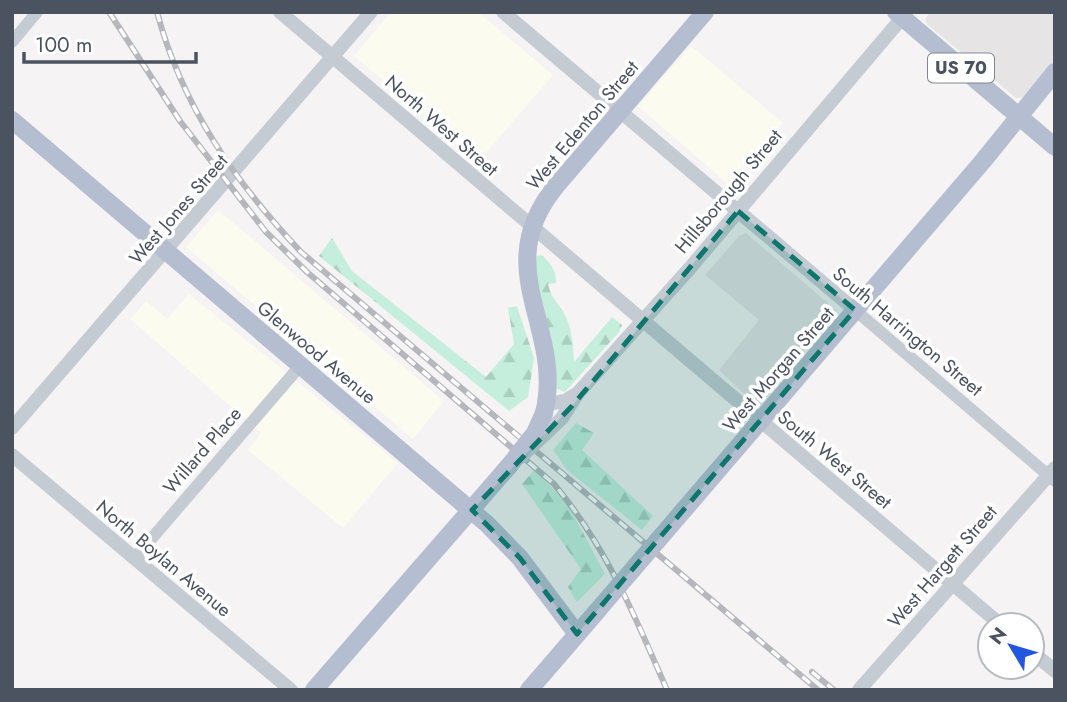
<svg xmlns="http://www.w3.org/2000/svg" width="1067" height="702" font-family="Jost,sans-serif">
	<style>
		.commercial { fill: #fcfbef }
		.education { fill: #e6e4e5 }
		.forest { fill: url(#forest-firs) }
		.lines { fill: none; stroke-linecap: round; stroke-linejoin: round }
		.minor { stroke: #c5cbd3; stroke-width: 12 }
		.tertiary { stroke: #c5cbd3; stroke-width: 14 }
		.primary { stroke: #b4bed0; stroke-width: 18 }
		.rail-casing { stroke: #b5b7bd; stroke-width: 6 }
		.rail { stroke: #fff; stroke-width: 3.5; stroke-dasharray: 10; stroke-linecap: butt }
		.tertiary-bridge { stroke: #c5cbd3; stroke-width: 14 }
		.primary-bridge { stroke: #b4bed0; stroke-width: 18 }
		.marked { fill: #0f766e; fill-opacity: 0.2; stroke: #0f766e; stroke-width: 5; stroke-dasharray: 14 9; stroke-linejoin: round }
		.labels { text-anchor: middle; stroke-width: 7; stroke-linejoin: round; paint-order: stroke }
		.shield { fill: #fff; stroke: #818790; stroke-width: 2 }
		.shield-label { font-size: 18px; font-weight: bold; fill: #4b5360 }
		.street-label { font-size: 19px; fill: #4b5360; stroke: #fff }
	</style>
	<defs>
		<pattern id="forest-firs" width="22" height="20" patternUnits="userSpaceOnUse" patternTransform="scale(1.75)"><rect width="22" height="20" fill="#c5efdc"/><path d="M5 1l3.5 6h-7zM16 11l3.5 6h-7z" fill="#abcfbf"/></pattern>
	</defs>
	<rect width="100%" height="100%" fill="#f5f3f3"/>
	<path class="commercial" d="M391 12H478L553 75 479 161 354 56Z
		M691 46 783 123 730 186 638 106Z
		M218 210 444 401 413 439 186 247Z
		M189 294 398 463 343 528 248 450 261 433 130 319 146 301 167 319Z"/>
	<path class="education" d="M930 12H1055V60L1023 97 1016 98 927 24 925 20Z
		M746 233 837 311 759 404 751 400 719 370 759 320 705 275 739 236Z"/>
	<path class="forest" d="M332 238 352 271 486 377 514 344 508 308 517 306 534 358 528 397 509 411 319 256Z
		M541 255C549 261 557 271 556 283L548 284C551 298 557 301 564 313 572 327 573 346 574 362L612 317 622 325 619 332 565 392 555 388 531 258Z
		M576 423 594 433 582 450 653 516 642 530 567 470 553 450Z
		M535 469 569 507 605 574 577 602 568 587 581 569 522 484Z"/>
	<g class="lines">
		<path class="minor" d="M12 42 37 12
			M855 310 1055 481
			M134 559 300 366"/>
		<path class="tertiary" d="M280 12 1001 625
			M503 12 855 310
			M547 404 565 401 578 393
			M562 418 578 393 690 268 907 12
			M12 428 371 12
			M12 455 291 690
			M1032 652 1055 671
			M859 690 1055 468"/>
		<path class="primary" d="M896 12 1055 147
			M12 120 487 524 520 558 577 634
			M544 413C565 328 488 269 556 186L705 12
			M677 518 983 161 1055 72
			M314 690 509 466
			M529 690 598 610"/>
		<defs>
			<path id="rail" d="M109 12 180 121 266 232 307 272 554 484C607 548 634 614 667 690
				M157 12C182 106 235 182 301 252L818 690
				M812 672 834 690"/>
		</defs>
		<use href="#rail" class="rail-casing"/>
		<use href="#rail" class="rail"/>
		<path class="tertiary-bridge" d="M521 457 562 418"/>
		<path class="primary-bridge" d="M509 466 535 433 544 413
			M598 610 677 518"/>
	</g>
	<path class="marked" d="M738 211 855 310 577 634 520 558 472 510 572 406Z"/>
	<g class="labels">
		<rect class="shield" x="928" y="53.5" width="66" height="29" rx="5"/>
		<g class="shield-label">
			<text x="961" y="74">US 70</text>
		</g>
		<g class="street-label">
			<text transform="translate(442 125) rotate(41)" y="7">North West Street</text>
			<text transform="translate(582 125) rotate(-50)" y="7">West Edenton Street</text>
			<text transform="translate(728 191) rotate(-50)" y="7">Hillsborough Street</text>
			<text transform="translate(178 209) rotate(-49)" y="7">West Jones Street</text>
			<text transform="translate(908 331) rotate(40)" y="7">South Harrington Street</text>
			<text transform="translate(317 352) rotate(40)" y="7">Glenwood Avenue</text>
			<text transform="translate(778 369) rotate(-49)" y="7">West Morgan Street</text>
			<text transform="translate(202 450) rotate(-49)" y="7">Willard Place</text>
			<text transform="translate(835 459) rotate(40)" y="7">South West Street</text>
			<text transform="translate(164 558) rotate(40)" y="7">North Boylan Avenue</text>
			<text transform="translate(942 566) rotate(-49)" y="7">West Hargett Street</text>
		</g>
	</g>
	<rect width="1067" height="702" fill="none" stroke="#4b5360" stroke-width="28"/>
	<g transform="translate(1011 646) rotate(308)"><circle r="33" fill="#ffffff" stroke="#b7babf" stroke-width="2"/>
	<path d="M0-5L12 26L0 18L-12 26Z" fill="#2356df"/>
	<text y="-10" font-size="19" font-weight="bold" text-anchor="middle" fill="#4b5360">N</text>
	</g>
	<path d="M24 52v10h172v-10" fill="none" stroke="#4b5360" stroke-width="3.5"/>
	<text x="35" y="52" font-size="21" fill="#4b5360" stroke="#ffffff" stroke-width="5" paint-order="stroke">100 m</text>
</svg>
